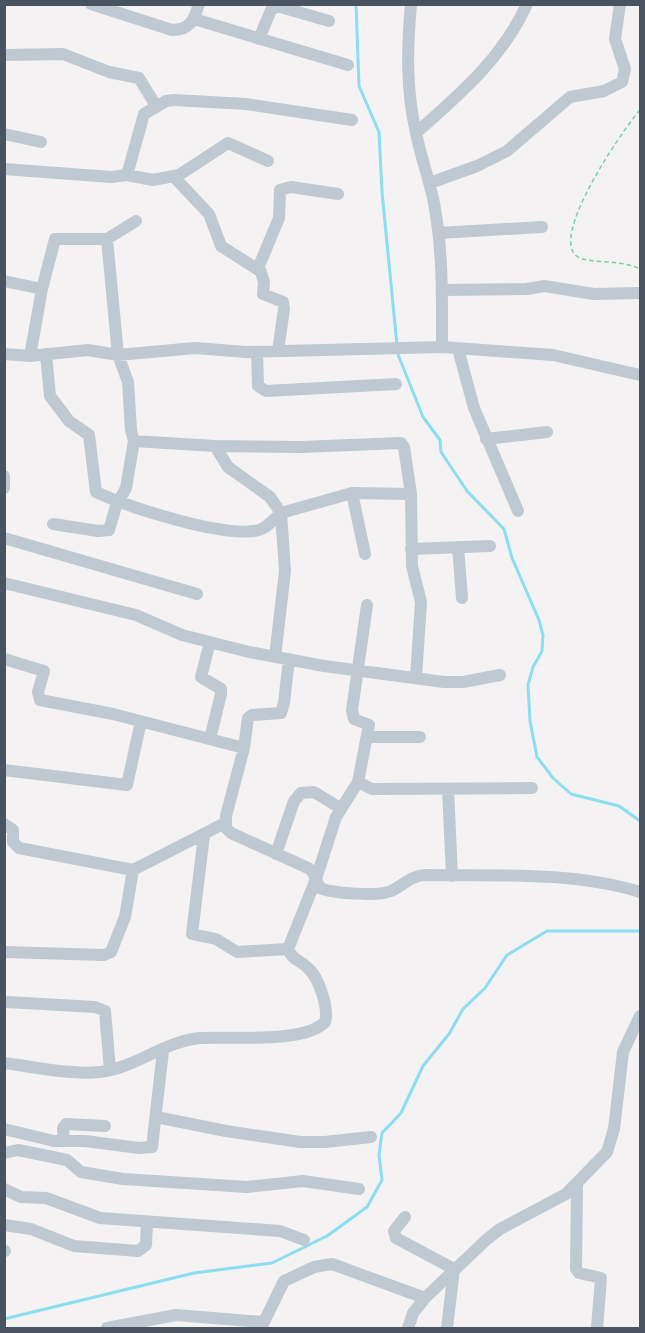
<svg xmlns="http://www.w3.org/2000/svg" width="645" height="1333" font-family="'Sofia Sans Condensed',sans-serif">
	<style>
		.lines { fill: none; stroke-linecap: round; stroke-linejoin: round }
		.stream { stroke: #8bddf1; stroke-width: 3 }
		.path { stroke: #76d2a3; stroke-width: 1.5; stroke-dasharray: 4.5 3; stroke-linecap: butt }
		.minor { stroke: #bfc9d1; stroke-width: 12 }
	</style>
	<rect width="100%" height="100%" fill="#f4f2f2"/>
	<g class="lines">
		<path class="stream" d="M356 4 359 86 379 132 382 192 397 345
			M397 352 423 417 440 440 441 452 467 491 504 529 512 558 539 620 543 635 542 651 533 667 528 685 530 721 537 757 553 778 571 794 619 806 640 821
			M4 1319 194 1273 272 1263 327 1236 367 1207 382 1180 379 1155 382 1133 401 1113 423 1066 449 1034 463 1009 485 988 507 955 547 931H640"/>
		<path class="path" d="M640 110C624 128 547 239 578 257 589 264 621 259 640 269"/>
		<path class="minor" d="M91 4 172 30C190 30 194 20 199 4
			M411 4C407 48 406 90 416 133 421 159 431 183 435 209 443 255 442 301 442 347
			M194 19 348 65
			M259 39 271 10 277 6 329 21
			M4 55 63 54 109 72 139 78 156 106
			M416 133C460 94 502 59 527 4
			M4 134 41 142
			M4 169 111 177 127 175 144 114 166 101 174 100 246 104 352 120
			M127 175 153 180 179 175 228 143 268 161
			M174 177 209 214 221 246 260 271
			M430 183 477 166 507 151 570 97 604 91 622 82 625 69 615 39 620 4
			M439 233 542 227
			M107 239 118 355 128 382 131 430 134 441 215 446 301 447 401 443 404 447 411 494
			M4 281 42 289
			M443 290 527 289 544 286 594 294 640 293
			M458 349 474 408 518 511
			M278 351 284 309 283 302 263 294 264 282 259 266 279 218 280 190 291 187 338 194
			M257 352 258 386 266 391 396 384
			M4 354 30 356 88 350 118 355 195 348 246 352 442 347 553 355 640 375
			M46 354 50 396 69 421 89 435 96 492C128 507 226 539 259 530 267 528 274 519 281 513
			M30 356 42 289 55 239H107L136 221
			M486 439 547 432
			M215 446 228 467 270 497 281 513 352 493 411 494 412 566 421 602 416 677
			M4 476V488
			M352 493 365 554
			M53 524 98 531 109 530 116 506 126 488 134 441
			M4 538 197 594
			M458 547 462 598
			M411 549 490 546
			M4 583 136 615 182 635 249 652 324 666 444 682H463L500 675
			M210 642 201 677 221 689V694L210 739
			M275 657 285 571 281 513
			M4 659 44 671 38 692 40 700 113 714 244 748
			M289 659 284 703 281 713 252 715 248 718 244 748 226 816V828L231 833 308 868 312 871 320 888C331 893 379 897 391 891 404 885 410 876 425 875 496 876 572 871 640 892
			M368 737H420
			M4 770 127 785 141 721
			M358 782 372 789 532 788
			M448 789 452 876
			M4 824 13 830V842L19 848 133 870 225 823
			M204 835 192 934 216 939 237 952 288 949
			M276 854 294 801 301 793 314 792 340 808
			M4 952 104 955 111 952 125 917 133 870
			M7 1002 95 1007 105 1011 110 1070
			M4 1063C35 1067 70 1075 100 1072 135 1068 165 1041 200 1038 229 1036 304 1044 325 1022 329 1008 319 978 308 968 301 961 291 959 288 949L316 879 336 817 358 782 369 725 354 719 352 710 367 605
			M156 1117 226 1131 300 1142H325L371 1137
			M4 1129 54 1141H85L139 1148 152 1147 163 1051
			M64 1140 63 1128 66 1124 105 1126
			M4 1153 18 1150 67 1160 81 1172 123 1179 247 1187 303 1181 359 1189
			M577 1185 576 1269 579 1273 601 1278 597 1328
			M4 1189 21 1197 46 1198 100 1218 280 1231 304 1240
			M405 1217 394 1231 396 1238 454 1269 447 1328
			M4 1225 31 1229 74 1246 138 1251 146 1245 147 1222
			M4 1251H5
			M107 1328 176 1315 263 1322
			M261 1328 284 1281 314 1267 332 1264 425 1298
			M408 1328 413 1313 425 1298 486 1240 500 1229 566 1194 607 1152 614 1129 623 1052 640 1016"/>
	</g>
	<rect width="645" height="1333" fill="none" stroke="#485560" stroke-width="12"/>
</svg>
